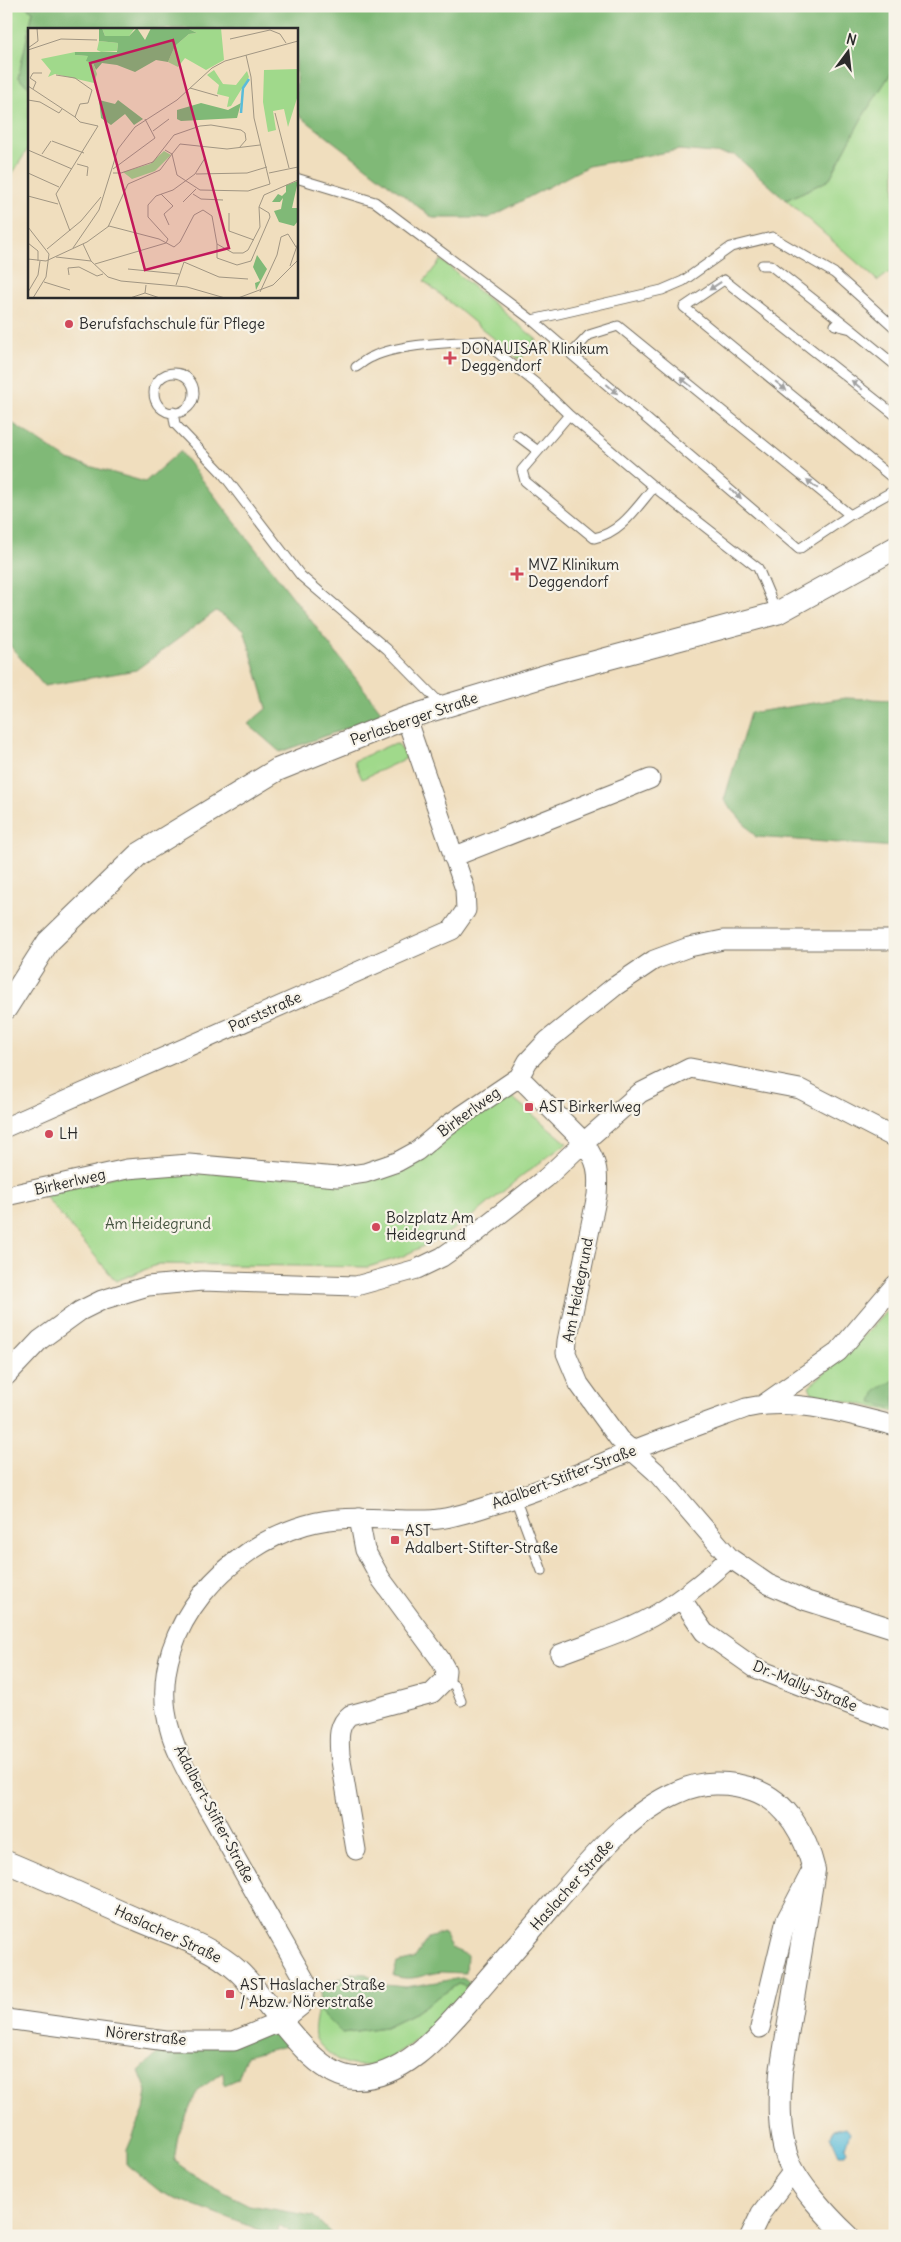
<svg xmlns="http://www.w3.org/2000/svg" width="901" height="2242" font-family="Delius,sans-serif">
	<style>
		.green { fill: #a0d98b; stroke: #66825b }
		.forest { fill: #80b977; stroke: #567251 }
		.water { fill: #5abcd9; stroke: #427482 }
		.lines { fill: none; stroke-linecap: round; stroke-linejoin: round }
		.service-casing { stroke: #706a5e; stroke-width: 11 }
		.minor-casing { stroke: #706a5e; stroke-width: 21 }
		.tertiary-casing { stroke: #706a5e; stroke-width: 24 }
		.service { stroke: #fff; stroke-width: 9 }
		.minor { stroke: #fff; stroke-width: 19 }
		.tertiary { stroke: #fff; stroke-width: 22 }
		.oneway { fill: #a0a0a0 }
		.poi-dot { fill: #d1495b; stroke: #f7f3e8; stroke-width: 2 }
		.labels { text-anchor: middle; stroke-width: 4.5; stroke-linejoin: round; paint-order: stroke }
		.poi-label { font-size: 15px; fill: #2b2b2b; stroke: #f7f3e8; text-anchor: start }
		.street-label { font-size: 15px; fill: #2b2b2b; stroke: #f7f3e8 }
		.park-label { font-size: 15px; fill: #485643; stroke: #f7f3e8 }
		.inset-river { fill: none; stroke: #5abcd9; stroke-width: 2.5 }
		.inset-road { fill: none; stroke: #a19683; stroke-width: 1 }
		.view { fill: #c2185b; fill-opacity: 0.15; stroke: #c2185b; stroke-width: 2.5 }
		.inset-edge { fill: none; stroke: #2b2b2b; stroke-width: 2.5 }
	</style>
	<rect width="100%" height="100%" fill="#f7f3e8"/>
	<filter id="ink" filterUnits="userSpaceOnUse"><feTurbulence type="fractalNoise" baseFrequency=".02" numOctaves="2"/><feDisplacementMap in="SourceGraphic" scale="10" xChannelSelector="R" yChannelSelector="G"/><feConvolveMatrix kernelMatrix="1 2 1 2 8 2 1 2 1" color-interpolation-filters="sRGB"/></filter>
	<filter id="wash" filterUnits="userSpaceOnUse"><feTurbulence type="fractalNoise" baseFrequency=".0096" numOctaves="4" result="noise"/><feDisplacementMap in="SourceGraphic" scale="20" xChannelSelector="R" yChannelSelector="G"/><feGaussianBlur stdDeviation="1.12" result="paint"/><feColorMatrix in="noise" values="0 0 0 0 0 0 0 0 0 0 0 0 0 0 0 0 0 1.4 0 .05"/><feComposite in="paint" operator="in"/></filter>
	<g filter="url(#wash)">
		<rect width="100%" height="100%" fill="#f0debe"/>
		<path class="green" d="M6 6H25L33 11 18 78 29 87V147L6 184Z
			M895 67V268L878 281 786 200 829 180 863 116Z
			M441 260 537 340 520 360 424 281Z
			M398 744 407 758 362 779 354 761 390 745Z
			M508 1094 567 1143 524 1174 477 1213 440 1238 401 1257 368 1267 159 1264 116 1281 43 1194 121 1175 200 1171 282 1178 389 1161Z
			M895 1301V1412L812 1393 809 1386C841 1360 869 1332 895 1301Z
			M458 1984 471 1988C440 2018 377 2093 331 2055 309 2037 314 2033 318 2008L342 2033 385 2027 414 2013Z"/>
		<path class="forest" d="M25 6H895V67L863 116 829 180 786 200 735 155 679 150 588 166 489 218H433L296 113V29H29L33 11Z
			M29 30V87L18 78Z
			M6 419 68 460 145 482 180 451 384 715 280 752 248 724 267 708 244 629 216 611 136 670 44 686 6 641Z
			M845 698 895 700V847L756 837 724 800 750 713Z
			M895 1380V1409L872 1403 876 1390Z
			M444 1933 451 1948 467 1955 466 1973C458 1973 449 1972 441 1972 421 1974 416 1982 393 1976L397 1963 414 1959 428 1938Z
			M352 1973 366 1974 386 1985 406 1987 462 1978 470 1982 468 1987 458 1984 414 2013 385 2027 342 2033 318 2009 322 1986Z
			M278 2032 289 2045 246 2056 238 2079 224 2085 223 2072 197 2091 178 2136 174 2161 201 2180 249 2205 313 2216 334 2236H287L289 2231 279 2225 277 2236H276L162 2193 127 2165V2150L144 2110 147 2091 139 2071 164 2048Z"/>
		<path class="water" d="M846 2127 850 2132 845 2147 847 2151 845 2154H839L831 2136 833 2130Z"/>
	</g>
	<g filter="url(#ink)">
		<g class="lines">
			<defs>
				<path id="service" d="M296 178 375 202 532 320 562 346
					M762 265H770L851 329
					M532 320 662 290 683 281 731 247 772 237 834 273 895 328
					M835 325 851 329 895 365
					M356 367C361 364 366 359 372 357 398 344 454 342 483 341L538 385 569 415 654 487C637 507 621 533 594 538L525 481 522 470 569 415
					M154 393a20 20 0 1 1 40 0a20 20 0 1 1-40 0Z
					M173 412 175 424 223 474 301 576 387 649 442 705
					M895 415 724 280 684 307 895 480
					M518 436 538 451
					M654 487 758 568 777 613
					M850 515 618 326 589 335 571 354 799 549 850 515 895 490
					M515 1498 542 1571
					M445 1680 455 1686 461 1701"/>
				<path id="minor" d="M453 857 650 779
					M519 1077 584 1142 640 1093 690 1068 800 1089 895 1138
					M6 1127 452 930 466 910 465 889 406 718
					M6 1196 127 1169 189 1164 337 1177 365 1173 397 1162 417 1151 448 1125 519 1077 528 1061 547 1041 614 987 654 960 689 947 723 940H895
					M6 1376 40 1340 80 1311 102 1300 148 1286 202 1281 356 1286 417 1269 442 1257 472 1236 546 1178 584 1142C597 1162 599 1170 597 1195L567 1341 566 1353 579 1384 619 1439 656 1472 730 1558 768 1584 807 1601 895 1629
					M764 1404 838 1352 895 1285
					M681 1598 704 1632 755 1668 895 1722
					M560 1654C593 1641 630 1631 660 1612 685 1597 708 1577 730 1558
					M356 1850 340 1755C339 1740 337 1725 350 1715L432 1693 445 1680 446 1670 440 1659 381 1579 365 1550 359 1518
					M6 2019 166 2041H234L282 2021 302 2005 307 1984C276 1929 244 1874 214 1819 195 1786 171 1749 166 1712 154 1626 227 1548 305 1525 345 1513 386 1521 427 1520 446 1520 474 1511 492 1505 540 1492 585 1470 631 1451 669 1436 708 1422 746 1408 794 1397 848 1414 895 1426
					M760 2028 786 1920 810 1874
					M750 2236 761 2213 793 2171"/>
				<path id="tertiary" d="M6 1008 48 942 139 854 277 770 406 718 565 670 777 613 895 548
					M6 1862C50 1880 92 1900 136 1919 170 1934 210 1945 238 1971 269 1999 311 2077 355 2078 404 2079 442 2032 472 1998 499 1966 527 1935 554 1903 589 1863 627 1814 678 1792 701 1781 730 1781 754 1790 788 1802 806 1837 814 1870L781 2072C779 2100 778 2130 787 2157 796 2183 828 2217 848 2236"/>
			</defs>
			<use href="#service" class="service-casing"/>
			<use href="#minor" class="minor-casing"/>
			<use href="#tertiary" class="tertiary-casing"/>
			<use href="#service" class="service"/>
			<use href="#minor" class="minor"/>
			<use href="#tertiary" class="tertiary"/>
		</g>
		<defs><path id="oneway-solid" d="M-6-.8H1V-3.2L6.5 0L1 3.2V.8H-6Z" transform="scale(1.25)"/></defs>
		<g class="oneway">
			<use href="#oneway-solid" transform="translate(715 286) rotate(146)"/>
			<use href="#oneway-solid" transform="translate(686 382) rotate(-141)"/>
			<use href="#oneway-solid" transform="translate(857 385) rotate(-141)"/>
			<use href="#oneway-solid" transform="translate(781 386) rotate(39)"/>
			<use href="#oneway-solid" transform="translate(612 389) rotate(41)"/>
			<use href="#oneway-solid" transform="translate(812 484) rotate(-141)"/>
			<use href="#oneway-solid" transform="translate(736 494) rotate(41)"/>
		</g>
	</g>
	<g class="poi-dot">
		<circle cx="69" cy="324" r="5"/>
		<path d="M447.5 350.5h5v5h5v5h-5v5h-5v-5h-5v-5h5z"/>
		<path d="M514.5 566.5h5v5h5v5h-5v5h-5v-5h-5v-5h5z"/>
		<rect x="524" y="1102" width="10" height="10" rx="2.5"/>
		<circle cx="49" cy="1134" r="5"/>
		<circle cx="376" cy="1227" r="5"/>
		<rect x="390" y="1535" width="10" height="10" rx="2.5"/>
		<rect x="225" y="1989" width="10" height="10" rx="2.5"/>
	</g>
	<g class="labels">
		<g class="poi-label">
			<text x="79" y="329">Berufsfachschule für Pflege</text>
			<text x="461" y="354">DONAUISAR Klinikum<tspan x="461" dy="17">Deggendorf</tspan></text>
			<text x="528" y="570">MVZ Klinikum<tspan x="528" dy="17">Deggendorf</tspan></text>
			<text x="539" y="1112">AST Birkerlweg</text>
			<text x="59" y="1139">LH</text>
			<text x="386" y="1223">Bolzplatz Am<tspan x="386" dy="17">Heidegrund</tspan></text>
			<text x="405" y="1536">AST<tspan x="405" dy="17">Adalbert-Stifter-Straße</tspan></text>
			<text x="240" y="1990">AST Haslacher Straße<tspan x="240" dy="17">/ Abzw. Nörerstraße</tspan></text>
		</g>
		<g class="street-label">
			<text transform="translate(414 719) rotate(-19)" y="5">Perlasberger Straße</text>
			<text transform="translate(265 1012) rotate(-24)" y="5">Parststraße</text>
			<text transform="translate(469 1112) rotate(-36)" y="5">Birkerlweg</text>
			<text transform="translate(70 1182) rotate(-13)" y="5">Birkerlweg</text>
			<text transform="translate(578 1290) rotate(-79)" y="5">Am Heidegrund</text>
			<text transform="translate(564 1477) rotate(-21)" y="5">Adalbert-Stifter-Straße</text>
			<text transform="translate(805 1686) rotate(22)" y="5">Dr.-Mally-Straße</text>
			<text transform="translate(214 1814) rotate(62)" y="5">Adalbert-Stifter-Straße</text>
			<text transform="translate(572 1885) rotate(-48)" y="5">Haslacher Straße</text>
			<text transform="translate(168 1934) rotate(25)" y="5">Haslacher Straße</text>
			<text transform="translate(146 2036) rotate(6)" y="5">Nörerstraße</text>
		</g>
		<g class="park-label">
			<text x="158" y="1229">Am Heidegrund</text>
		</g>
	</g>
	<g transform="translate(28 28)">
		<rect width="270" height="270" fill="#f0debe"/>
		<path d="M74 0H107L101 8H77ZM159 0H193L196 32 178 42 157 30 150 39 140 34 147 18 161 6 169 5ZM71 13 90 15 89 23 73 24 69 22ZM47 24V27L60 28 65 35 69 46 66 55 27 46 20 49 23 43 13 31ZM270 41V67L260 99 256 81 245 83 248 102 240 104 235 74 236 42ZM186 42 195 56 208 57 219 43 221 49 203 78 199 79 201 69 189 66 191 57 179 47ZM136 123 143 127 127 143 104 151 95 144 122 136Z" fill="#a0d98b"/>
		<path d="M71 0H74L77 8H101L109 0 117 12 123 0H159L169 5 161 6 147 18 140 34 128 32 107 44 89 37 74 35 68 42 65 35 58 33 60 28 47 27V24H89L90 15 71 13ZM71 72 87 76 90 72 115 91 106 97 97 86 83 97 73 90ZM173 75 200 82 213 75 209 90 153 93 149 91V82ZM270 153 264 180H269L270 193 266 198 251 194 246 183 253 181 255 170 252 174H244L250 166 254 168 258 164V157ZM229 227 239 241 228 262 227 255 232 253 225 239Z" fill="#80b977"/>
		<path class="inset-river" d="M213 85 215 60 221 51"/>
		<path class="inset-road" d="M202 11 242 2 252 6 258 15M0 20 10 13 9 0M0 22 33 11 69 12M28 47 47 50 64 62 60 75 52 76 47 89 52 94 70 98 28 166 42 203M0 58 47 89M162 60 190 68M5 61 8 54 2 50 5 45H14M0 72 12 74 31 85 34 81M247 85 261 140M125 103 141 91M24 113 56 125M0 122 44 141M137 122 144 126 152 116 199 121 232 117M14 126 23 113M49 136 60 139 59 148M85 141 127 110 117 91M0 145 31 159M85 145H93L125 134 146 107 172 98 183 97 213 102 217 105 218 112 211 120M241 145 270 139M168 146 219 145 239 139M133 166 145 178 136 186 141 197M165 166 173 171 195 172M0 168 30 176M155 174 168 161M201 185V203L226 212M0 199 21 226 18 249 5 270M80 199 100 156 132 142 144 126 149 147 172 162 220 163 242 156 226 90 223 49 218 27M0 215 10 223V233M138 215 140 211 120 189V177L128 168 145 162 167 146 177 130M55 216 63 233M189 216V230L209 237 223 233 242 189 241 185 231 179M45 220 71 182 90 121 107 99 149 72 184 40 197 33 270 13M19 221 53 193 73 169M28 229 63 233 80 249 93 253 159 259 197 270M0 231 18 233 59 214 81 198 131 211 146 219 152 214 166 187 175 182 184 188 189 216 205 225H215L220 222 232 199 231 179 236 167 270 152M67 236 138 215M262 238 270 215M100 241 151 246M41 247 40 240 51 239 69 248 75 246M16 254 42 262M118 257 117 265 132 270M148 257 156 234 191 249 220 251M0 264 10 247 12 233M232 264 249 227 253 209 260 206 268 219M102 270 117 265M210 270 245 257 270 232"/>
		<path class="view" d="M145 12 201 220 117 242 62 35Z"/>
		<rect width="270" height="270" class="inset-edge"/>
	</g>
	<rect width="901" height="2242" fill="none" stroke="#f7f3e8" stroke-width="25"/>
	<g transform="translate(848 52) rotate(15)" stroke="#f7f3e8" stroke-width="4" paint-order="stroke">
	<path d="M0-4L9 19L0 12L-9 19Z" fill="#2b2b2b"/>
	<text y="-8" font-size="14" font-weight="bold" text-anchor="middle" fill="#2b2b2b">N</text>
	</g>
</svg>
